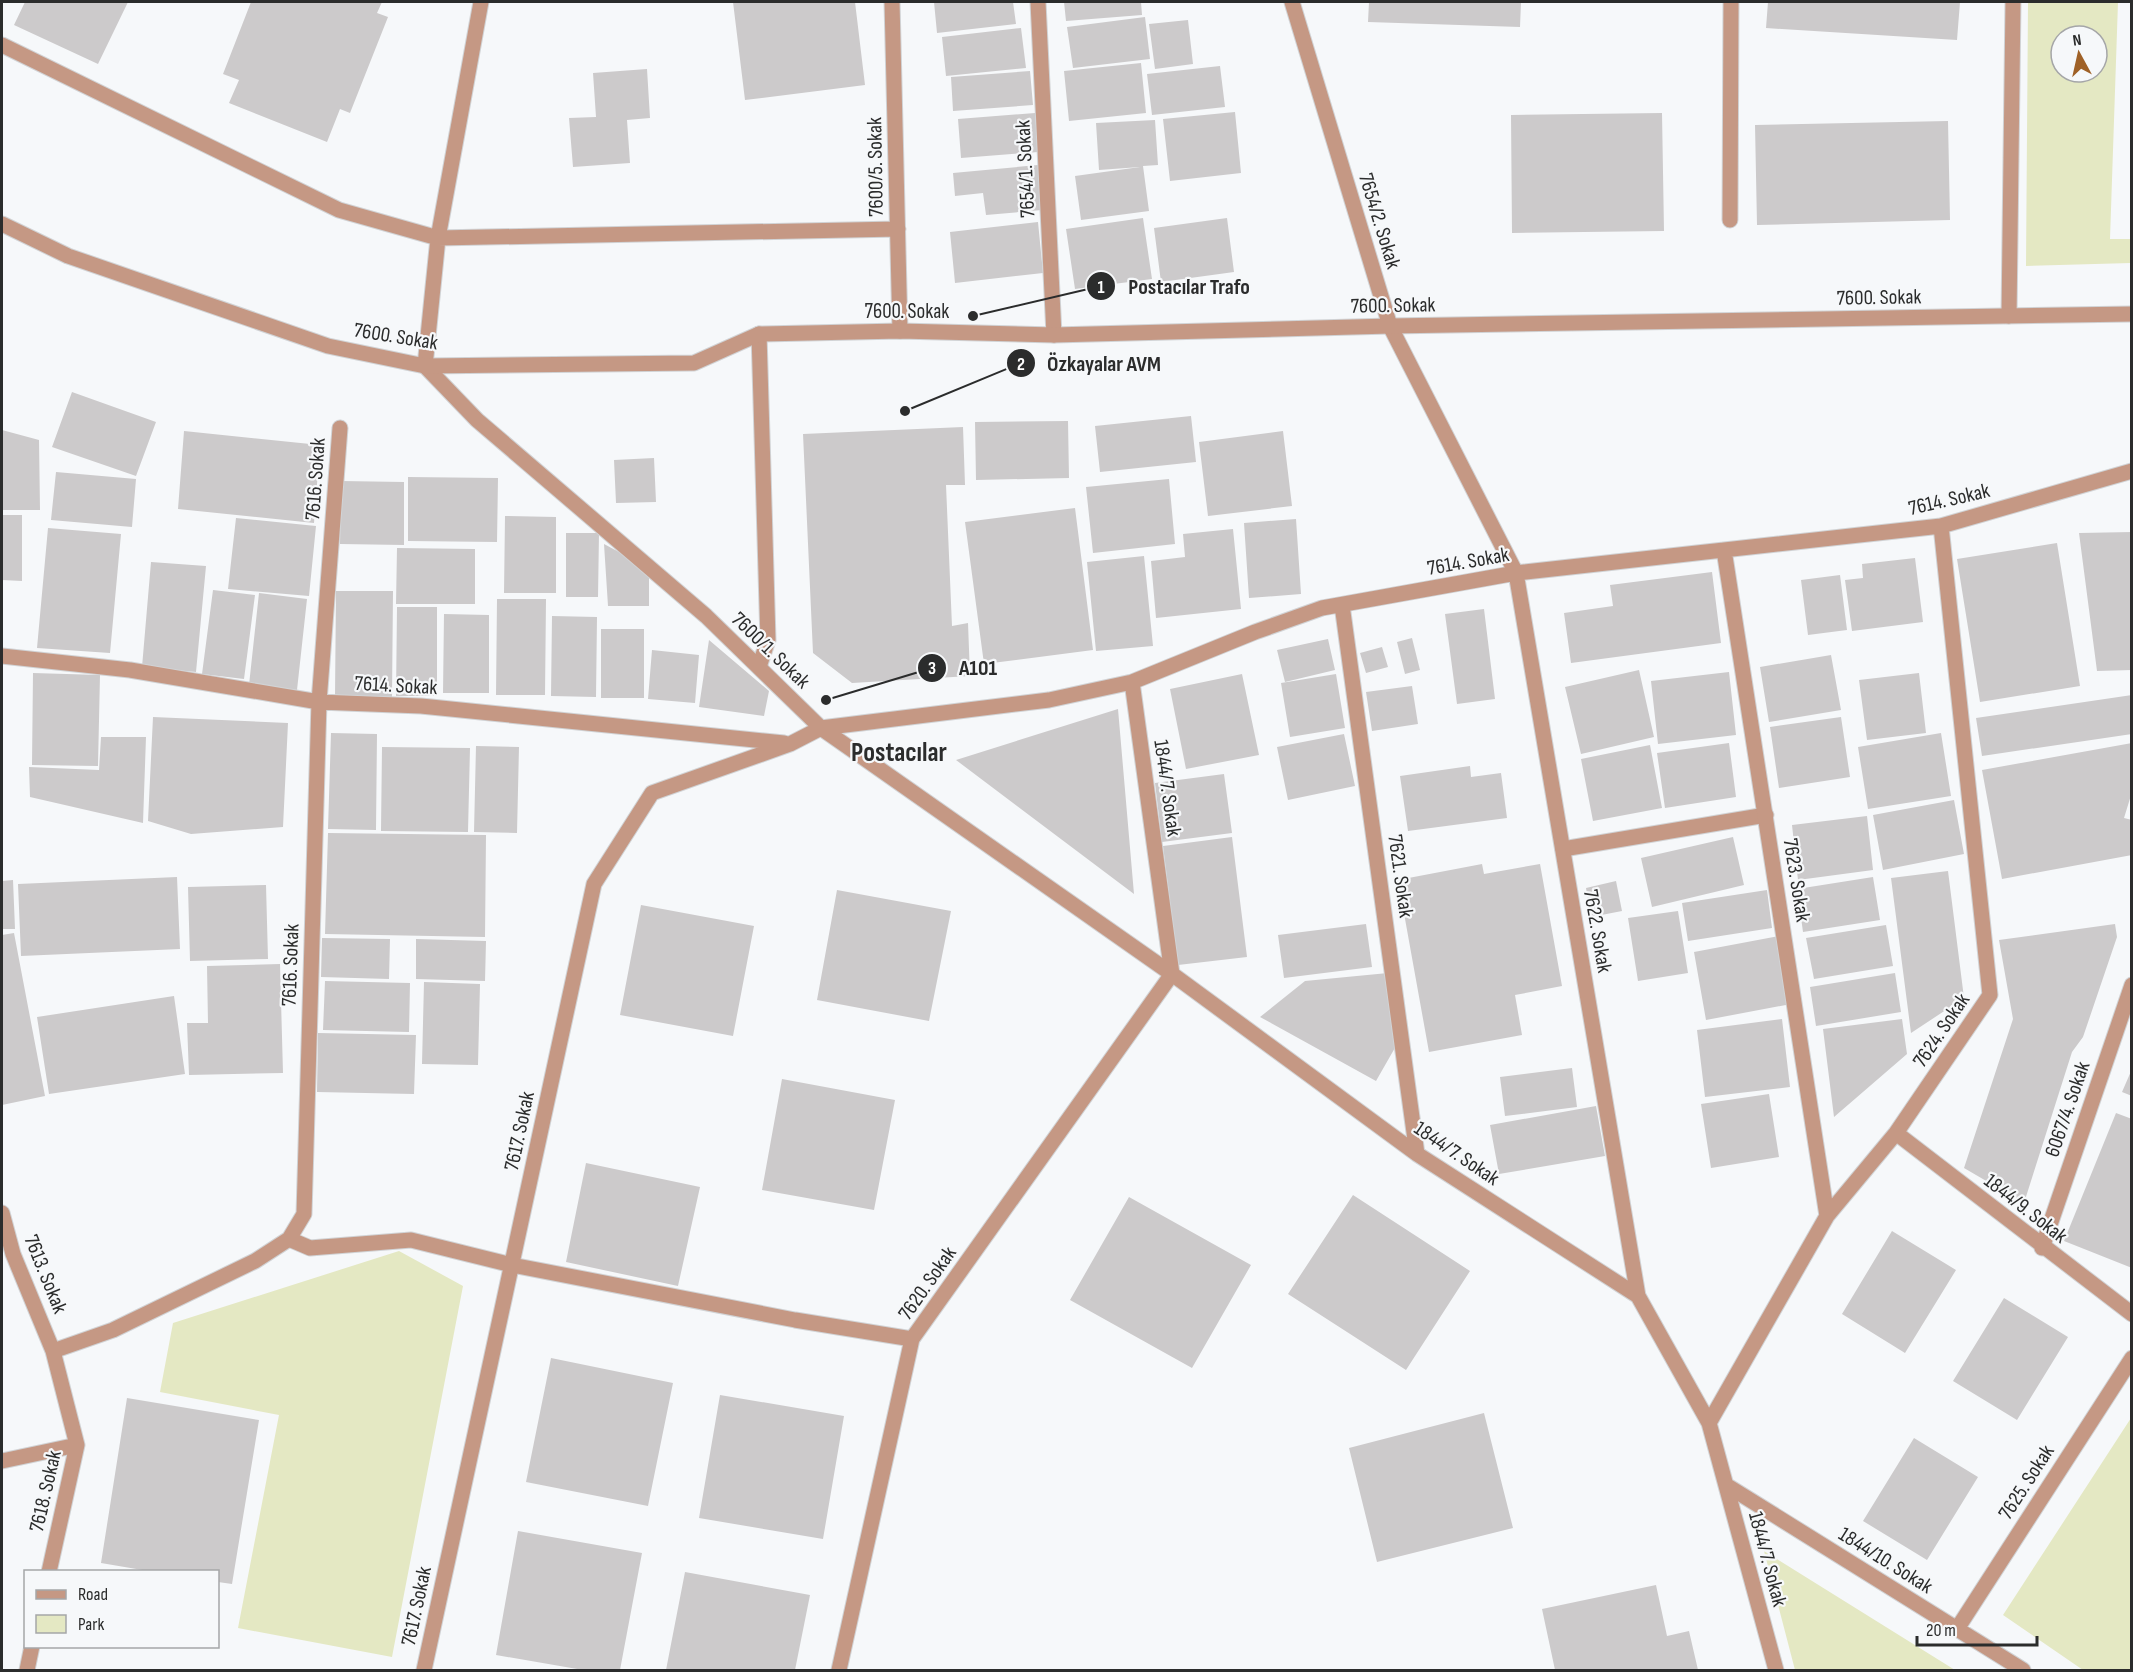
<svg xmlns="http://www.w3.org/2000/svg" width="2133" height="1672" font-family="'Sofia Sans Condensed',sans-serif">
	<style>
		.green { fill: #e4e8c3; fill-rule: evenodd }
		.building { fill: #cccacb }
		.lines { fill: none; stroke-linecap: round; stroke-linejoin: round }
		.service-casing { stroke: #d1d3d5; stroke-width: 17 }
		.minor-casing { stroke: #d1d3d5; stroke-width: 17 }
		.tertiary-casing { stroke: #d1d3d5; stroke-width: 17 }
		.service { stroke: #c59884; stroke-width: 15 }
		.minor { stroke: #c59884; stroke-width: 15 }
		.tertiary { stroke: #c59884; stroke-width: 15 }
		.labels { text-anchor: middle; stroke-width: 4.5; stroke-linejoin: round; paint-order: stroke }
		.street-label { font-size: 21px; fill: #2b2c2c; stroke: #f6f8fa }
		.district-label { font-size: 27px; font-weight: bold; fill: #2b2c2c; stroke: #f6f8fa }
		.leader { fill: none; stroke: #2b2c2c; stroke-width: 2 }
		.callout-dot { fill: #2b2c2c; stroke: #f6f8fa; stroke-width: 2 }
		.mark-label { font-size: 18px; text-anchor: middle; font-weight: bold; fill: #fff }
		.callout-label { font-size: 22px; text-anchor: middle; font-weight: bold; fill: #2b2c2c; stroke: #f6f8fa; stroke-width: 4.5; stroke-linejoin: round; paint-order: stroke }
	</style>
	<rect width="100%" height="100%" fill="#f6f8fa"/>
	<path class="green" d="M2028 2H2118L2110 239H2131V263L2026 266ZM2061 36H2097V72H2061Z
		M399 1251 463 1286 392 1657 238 1628 279 1415 160 1392 173 1323Z
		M2131 1418V1670H2083L2003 1615Z
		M1764 1551 1955 1670H1795Z"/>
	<path class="building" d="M25 2H128L98 64 14 25Z
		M251 2H382L377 13 388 17 350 113 340 109 327 142 229 103 239 80 223 74Z
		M733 2H855L865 85 745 100Z
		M934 2H1013L1016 24 937 33Z
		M1064 2H1141L1142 15 1066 21Z
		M1369 2H1521L1520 27 1368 22Z
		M1768 2H1960L1957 40 1766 28Z
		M1145 17 1150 59 1073 68 1067 27Z
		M1188 20 1193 64 1155 69 1149 24Z
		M1021 28 1026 68 946 76 942 37Z
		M1141 63 1146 113 1069 121 1064 71Z
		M1220 66 1225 107 1152 115 1147 74Z
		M647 69 650 118 627 120 630 163 573 167 569 118 596 117 593 73Z
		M1030 71 1033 105 953 111 951 77Z
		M1235 112 1241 173 1170 181 1163 119Z
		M1035 113 1038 152 961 158 958 119Z
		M1662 113 1664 231 1512 233 1511 115Z
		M1155 120 1158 165 1143 166 1149 211 1081 220 1075 176 1140 167 1099 170 1096 123Z
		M1948 121 1950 220 1757 225 1755 125Z
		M1038 165 1042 210 986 215 983 193 955 196 953 173Z
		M1143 218 1152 279 1075 289 1066 229Z
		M1227 218 1234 272 1161 282 1154 228Z
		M1038 222 1043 273 955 283 950 232Z
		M72 392 156 422 136 476 52 447Z
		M1191 416 1196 462 1100 472 1095 426Z
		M1068 421 1069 478 976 480 975 422Z
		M963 427 965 485H946L952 626 968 623 970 676 852 683 813 653 803 434Z
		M2 430 39 440 40 510H2Z
		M184 431 320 445 314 523 178 509Z
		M1283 431 1292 506 1208 516 1199 442Z
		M654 458 656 502 616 503 614 460Z
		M56 472 136 479 132 527 51 520Z
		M408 477 498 478 497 542 408 541Z
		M1169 479 1175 544 1093 553 1086 487Z
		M341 481 404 482V545L340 544Z
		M1075 508 1093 650 984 664 965 522Z
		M2 515H22V581L2 580Z
		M505 516 556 517V593H504Z
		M236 518 316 526 309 596 228 589Z
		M1296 519 1301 594 1249 598 1244 523Z
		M48 528 121 534 110 653 37 648Z
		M1233 529 1241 609 1156 618 1151 561 1185 557 1183 534Z
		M2132 532V670L2097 671 2079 533Z
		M566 533H599L598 597H566Z
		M2057 543 2080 686 1980 702 1957 559Z
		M604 544 649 568V606H608Z
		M397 548 475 549V604H396Z
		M1144 556 1153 646 1096 651 1087 562Z
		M1915 558 1923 622 1852 631 1845 580 1863 578 1862 564Z
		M151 562 206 566 196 672 142 667Z
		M1712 572 1721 643 1571 663 1564 613 1613 606 1610 585Z
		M1840 575 1847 630 1808 635 1801 580Z
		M213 590 255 595 244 679 202 674Z
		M336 591H393L392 697 335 696Z
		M259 593 307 599 297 690 249 685Z
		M497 599H546L545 695H496Z
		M397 607H437V696H396Z
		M1484 609 1495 699 1457 704 1445 614Z
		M444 614 489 615V693H443Z
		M552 616 597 617 596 697 551 696Z
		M601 629H644V698H601Z
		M1412 638 1420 670 1405 674 1397 642Z
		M1328 639 1335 670 1285 682 1277 650Z
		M709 640 769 691 764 716 699 707Z
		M1382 647 1388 667 1366 673 1360 653Z
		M652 650 699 655 695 703 648 699Z
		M1831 655 1841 710 1769 722 1760 667Z
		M1639 670 1654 737 1581 754 1565 687Z
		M1729 672 1736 735 1658 744 1651 681Z
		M33 673 100 675 98 766 32 765Z
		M1919 673 1926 733 1867 740 1859 680Z
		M1242 674 1259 755 1186 769 1170 689Z
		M1336 674 1345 728 1290 737 1281 683Z
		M1412 686 1418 724 1372 731 1366 692Z
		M2132 695V734L1982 756 1976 718Z
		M1118 709 1134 894 956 760Z
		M153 717 288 723 283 827 191 834 148 821Z
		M1841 717 1850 777 1779 788 1770 727Z
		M331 733 377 734 376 830 328 829Z
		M1941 733 1951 796 1868 809 1858 747Z
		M1344 734 1355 786 1288 800 1277 747Z
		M101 737H146L143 823 30 797 29 767 99 770Z
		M1729 743 1736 797 1665 808 1657 753Z
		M2132 743V792L2124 818 2132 820V855L2002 879 1982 770Z
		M1650 745 1662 808 1593 821 1581 759Z
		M476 746 519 747 517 833 474 832Z
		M382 747 470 748 468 832 381 831Z
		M1470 766 1471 777 1501 773 1507 818 1408 831 1400 776Z
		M1224 774 1232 833 1162 842 1155 783Z
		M1954 800 1964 854 1883 870 1873 815Z
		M1867 816 1873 870 1798 880 1792 825Z
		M328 833 486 835 485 937 325 934Z
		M1232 837 1247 957 1178 965 1163 846Z
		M1733 837 1744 885 1652 907 1641 858Z
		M1482 864 1484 874 1540 864 1562 986 1515 995 1522 1035 1429 1052 1398 880Z
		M1948 871 1964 998 1911 1033 1891 878Z
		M177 877 180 949 21 956 18 884Z
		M1873 877 1880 920 1803 932 1797 889Z
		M13 880 15 929H2V881Z
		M1616 881 1622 911 1591 917 1586 888Z
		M266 885 268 959 190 961 188 887Z
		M837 890 951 911 929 1021 817 1000Z
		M1767 890 1772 928 1688 941 1682 903Z
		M641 905 754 926 733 1036 620 1015Z
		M1678 911 1688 973 1638 981 1628 918Z
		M1366 924 1372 967 1284 978 1278 935Z
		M2115 924 2117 937 2083 1037 2072 1052 2024 1203 1964 1168 2013 1019 1999 940Z
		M1886 925 1893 966 1814 979 1806 938Z
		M14 933 45 1096 2 1105V935Z
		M1779 936 1791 1004 1706 1020 1694 952Z
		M322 938 390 939 389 979 321 977Z
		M416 939 486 941 485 981 416 979Z
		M280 964 283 1073 189 1075 187 1023H208L207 966Z
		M1388 973 1396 1046 1376 1081 1260 1017 1305 981Z
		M1895 973 1901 1012 1816 1026 1810 987Z
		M325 981 410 983 409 1032 323 1030Z
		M424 982 480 984 478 1065 422 1064Z
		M174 996 185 1074 49 1094 37 1017Z
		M1782 1019 1790 1087 1705 1097 1697 1030Z
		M1902 1019 1907 1054 1834 1117 1823 1029Z
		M318 1033 416 1035 414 1094 317 1092Z
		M1572 1068 1577 1107 1505 1116 1500 1077Z
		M2132 1069V1096L2122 1092Z
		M782 1079 895 1100 874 1210 762 1190Z
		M1769 1094 1779 1157 1711 1168 1701 1104Z
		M1596 1106 1605 1156 1499 1174 1490 1125Z
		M2116 1113 2132 1119V1268L2064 1241Z
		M586 1163 700 1187 678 1286 566 1262Z
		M1353 1195 1470 1271 1406 1370 1288 1294Z
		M1129 1197 1251 1265 1192 1368 1070 1300Z
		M1892 1231 1956 1270 1905 1353 1842 1314Z
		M2004 1298 2068 1337 2017 1420 1953 1381Z
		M551 1358 673 1383 648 1506 526 1482Z
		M720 1395 844 1416 823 1539 699 1518Z
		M127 1398 259 1420 232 1584 218 1582V1572H154L101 1563Z
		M1484 1413 1513 1528 1377 1562 1349 1448Z
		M1914 1438 1978 1477 1927 1560 1863 1521Z
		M518 1531 642 1553 620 1670H583L496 1655Z
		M685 1572 810 1595 795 1670H666Z
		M1656 1585 1667 1636 1689 1631 1698 1670H1555L1542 1609Z"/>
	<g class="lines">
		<defs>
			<path id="service" d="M1730 220 1731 2
				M2009 316 2013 2
				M759 334 768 640 759 667
				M1563 849 1766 815"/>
			<path id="minor" d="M481 2 438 238 425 366 477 420 706 616 821 728 1172 974 1417 1154 1638 1296 1709 1423 1776 1670
				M892 2 900 331
				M1038 2 1054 335
				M1292 2 1390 326 1516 573 1638 1296
				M2 45 339 210 438 238 898 229
				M1724 550 1827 1216
				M1342 605 1417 1154
				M2 656 130 670 319 702 421 706 784 743
				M1132 682 1172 974
				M1896 1133 2132 1314
				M2 1213 13 1254 53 1351 77 1445 49 1572
				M289 1239 310 1248 411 1240 512 1265 795 1320 912 1339
				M2042 1248 2132 985
				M53 1351 113 1330 255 1261 289 1239 304 1214 319 702 340 428
				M1709 1423 1827 1216 1896 1133 1990 995 1941 526
				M2 1461 77 1445
				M1726 1485 2023 1670
				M1957 1629 2132 1358
				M27 1670 32 1646
				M424 1670 594 884 652 793 790 744 821 728 1049 700 1132 682 1255 632 1322 608 1516 573 1941 526 2132 471
				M839 1670 912 1339 1172 974"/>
			<path id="tertiary" d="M2 224 68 256 328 346 425 366 694 363 759 334 900 331 1054 335 1390 326 2132 314"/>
		</defs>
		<use href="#service" class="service-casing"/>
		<use href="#minor" class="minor-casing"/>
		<use href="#tertiary" class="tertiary-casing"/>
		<use href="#service" class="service"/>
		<use href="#minor" class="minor"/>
		<use href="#tertiary" class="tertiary"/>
	</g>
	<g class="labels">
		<g class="street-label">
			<text transform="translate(875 167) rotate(-91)" y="7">7600/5. Sokak</text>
			<text transform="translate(1025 169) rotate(-93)" y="7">7654/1. Sokak</text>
			<text transform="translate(1380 221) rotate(73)" y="7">7654/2. Sokak</text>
			<text transform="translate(1879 297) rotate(-1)" y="7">7600. Sokak</text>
			<text transform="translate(1393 305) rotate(-1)" y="7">7600. Sokak</text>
			<text x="907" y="318">7600. Sokak</text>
			<text transform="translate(396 336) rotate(9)" y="7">7600. Sokak</text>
			<text transform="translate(315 479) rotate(-86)" y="7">7616. Sokak</text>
			<text transform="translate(1949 499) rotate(-13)" y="7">7614. Sokak</text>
			<text transform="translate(1468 561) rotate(-10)" y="7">7614. Sokak</text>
			<text transform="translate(771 650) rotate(44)" y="7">7600/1. Sokak</text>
			<text transform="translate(396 685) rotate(3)" y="7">7614. Sokak</text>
			<text transform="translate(1168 788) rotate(82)" y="7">1844/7. Sokak</text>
			<text transform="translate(1401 876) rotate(82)" y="7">7621. Sokak</text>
			<text transform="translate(1797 880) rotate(81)" y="7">7623. Sokak</text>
			<text transform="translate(1598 931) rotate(80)" y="7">7622. Sokak</text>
			<text transform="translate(290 965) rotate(-88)" y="7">7616. Sokak</text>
			<text transform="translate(1941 1030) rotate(-56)" y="7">7624. Sokak</text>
			<text transform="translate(2067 1109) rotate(-71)" y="7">6067/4. Sokak</text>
			<text transform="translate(519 1131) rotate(-78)" y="7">7617. Sokak</text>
			<text transform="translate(1457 1153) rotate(34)" y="7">1844/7. Sokak</text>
			<text transform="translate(2026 1208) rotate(38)" y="7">1844/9. Sokak</text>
			<text transform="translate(46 1274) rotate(68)" y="7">7613. Sokak</text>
			<text transform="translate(927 1283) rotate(-55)" y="7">7620. Sokak</text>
			<text transform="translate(2026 1482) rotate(-57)" y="7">7625. Sokak</text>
			<text transform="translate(45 1491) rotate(-77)" y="7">7618. Sokak</text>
			<text transform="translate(1768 1559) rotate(75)" y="7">1844/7. Sokak</text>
			<text transform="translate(1886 1560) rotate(32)" y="7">1844/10. Sokak</text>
			<text transform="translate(416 1606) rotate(-78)" y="7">7617. Sokak</text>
		</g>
		<g class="district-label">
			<text x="899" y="761">Postacılar</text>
		</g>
	</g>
	<path class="leader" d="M973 316L1101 286M905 411L1021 363M826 700L932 668"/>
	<g class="callout-dot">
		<circle cx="973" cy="316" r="6"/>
		<circle cx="905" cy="411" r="6"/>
		<circle cx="826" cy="700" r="6"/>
		<circle cx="1101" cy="286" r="15"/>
		<circle cx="1021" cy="363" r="15"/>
		<circle cx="932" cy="668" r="15"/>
	</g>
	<g class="mark-label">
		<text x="1101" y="293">1</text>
		<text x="1021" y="370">2</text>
		<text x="932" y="674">3</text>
	</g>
	<g class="callout-label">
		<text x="1189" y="294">Postacılar Trafo</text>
		<text x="1104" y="371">Özkayalar AVM</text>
		<text x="978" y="675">A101</text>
	</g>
	<rect width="2133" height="1672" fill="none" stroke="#2b2c2c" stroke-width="6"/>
	<rect x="24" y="1570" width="195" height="78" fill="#f6f8fa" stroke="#a5a6a8" stroke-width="1.5"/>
	<rect x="36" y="1590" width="30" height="9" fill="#c59884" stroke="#a5a6a8" stroke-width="1.5"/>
	<text x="78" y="1600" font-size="18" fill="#2b2c2c">Road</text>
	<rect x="36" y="1615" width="30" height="18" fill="#e4e8c3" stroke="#a5a6a8" stroke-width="1.5"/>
	<text x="78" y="1630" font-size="18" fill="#2b2c2c">Park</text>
	<g transform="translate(2079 54) rotate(352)"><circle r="28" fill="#f6f8fa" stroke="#a5a6a8" stroke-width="1.5"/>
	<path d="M0-4.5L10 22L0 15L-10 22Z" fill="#9f6127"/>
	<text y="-9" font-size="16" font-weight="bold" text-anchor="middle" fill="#2b2c2c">N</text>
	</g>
	<path d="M1917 1636v9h120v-9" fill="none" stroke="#2b2c2c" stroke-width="3"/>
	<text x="1926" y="1636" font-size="18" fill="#2b2c2c" stroke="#f6f8fa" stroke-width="4.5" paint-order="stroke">20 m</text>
</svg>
